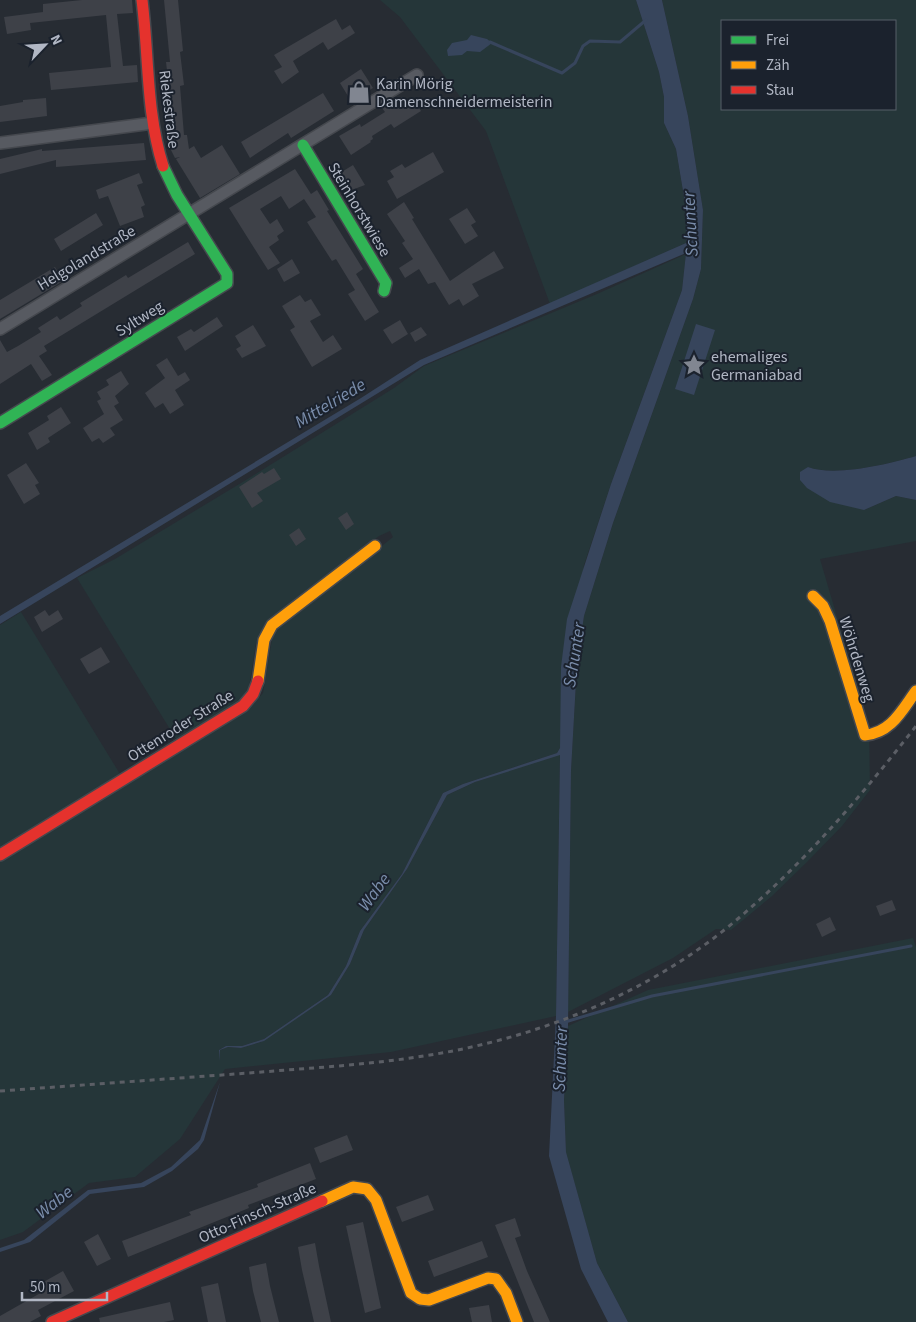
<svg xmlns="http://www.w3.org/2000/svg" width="916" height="1322" font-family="'Source Sans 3',sans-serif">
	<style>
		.green { fill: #253639; fill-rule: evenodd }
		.water { fill: #37455c }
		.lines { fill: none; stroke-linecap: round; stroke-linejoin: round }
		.stream { stroke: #37455c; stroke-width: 3 }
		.building { fill: #3e4148 }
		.street-casing { stroke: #45484e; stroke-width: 14 }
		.fast-casing { stroke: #45484e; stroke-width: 14 }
		.slow-casing { stroke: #45484e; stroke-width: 14 }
		.jam-casing { stroke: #45484e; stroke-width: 14 }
		.street { stroke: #575a61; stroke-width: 11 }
		.fast { stroke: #30b455; stroke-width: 11 }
		.slow { stroke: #ff9f0a; stroke-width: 11 }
		.jam { stroke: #e5322d; stroke-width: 11 }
		.rail { stroke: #5b5e65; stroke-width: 3; stroke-dasharray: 5 5; stroke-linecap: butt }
		.labels { text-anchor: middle; stroke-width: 4; stroke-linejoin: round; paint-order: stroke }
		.poi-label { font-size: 16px; fill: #b1b7c4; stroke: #1b222d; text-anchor: start }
		.street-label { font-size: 16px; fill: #b1b7c4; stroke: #1b222d }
		.water-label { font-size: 18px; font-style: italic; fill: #7a8dab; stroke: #1b222d }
	</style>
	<rect width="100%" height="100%" fill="#272c33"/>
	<path class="green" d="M380 0H636L659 72 664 97V123L676 149 686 209V243L550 304 486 131 400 17Z
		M662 0H916V456C889 464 835 477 808 467L864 510 896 496 916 500V541L820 559 869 726 870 790 842 826 807 862 772 896 731 930 716 929 673 958 568 1012 571 771 577 664 584 616 613 523 693 299 701 269 703 210 688 116ZM722 21H895V109H722Z
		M686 254 682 290 611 484 584 565 560 748 557 753 463 784 443 793 402 874 360 931 346 966 328 995 264 1039 242 1046H226L219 1050 220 1056V1050L228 1047 241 1048 261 1042 331 995 350 964 364 930 407 869 447 795 475 782 560 753 556 1016 391 1052 225 1069 180 1139 135 1177 89 1183 23 1232 0 1240V862L247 711 263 693 273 633 393 537 390 531 379 536 272 618 256 643 249 687 240 701 176 739 77 578 115 559 241 483 394 388 424 366 597 294Z
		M21 612 120 774 0 847V625Z
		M913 938 916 947V1322H628L597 1263 566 1153 564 1100 568 1026 648 990Z"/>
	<path class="water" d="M636 0H662L688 116 703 210 701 269 693 299 613 523 584 616 577 664 571 771 568 1026 564 1100 566 1152 597 1263 628 1322H608L581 1269 549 1156 556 1016 560 755 475 782 447 795 407 869 364 930 350 964 331 995 264 1041 241 1048 228 1047 220 1050V1061L219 1050 226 1046H242L264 1039 328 995 346 966 360 931 402 874 443 793 463 784 557 753 560 748 561 667 567 619 611 484 682 290 686 253 424 365 0 624V616L361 398 420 360 686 243V209L676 149 664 123V97L659 72Z
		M471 35 487 39 492 43 480 52 467 51 462 55 448 56 447 50 452 43 467 40Z
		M696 324 715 330 694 395 675 389Z
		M916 456V500L896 496 864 510 830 502 807 488 800 480V472L808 467C835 477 889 464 916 456Z
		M220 1082 204 1140 198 1149 172 1171 144 1187 90 1194 30 1242 0 1252V1248L24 1240 88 1190 141 1183 171 1167 200 1140Z"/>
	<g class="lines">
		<path class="stream" d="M490 42 562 73 575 63 583 46 590 41 620 42 646 20
			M565 1022 652 996 911 946"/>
	</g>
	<path class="building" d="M82 0H132L133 13 117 14 123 66 137 65 138 82 51 90 49 73 111 67 106 15 30 23 31 30 7 34 4 17 43 12V4Z
		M164 0H178L183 51 180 52 184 85 180 86 184 135H187L189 149 194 146 201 158 222 145 240 174 200 198 176 159 180 157 175 158 171 150 165 97 170 96 166 62H170Z
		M336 19 342 30 350 25 355 33 328 50 323 42 293 61 299 72 282 84 274 71 282 67 274 55Z
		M361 69 373 88 351 101 340 83Z
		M323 93 334 111 291 138 288 133 250 158 241 142Z
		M402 97 406 104 414 100 421 111 394 128 391 124 372 136 373 139 370 141 371 142 351 155 339 136 360 124 361 127 385 112 382 108Z
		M46 98 47 116 0 122V106L23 102V100Z
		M144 143 146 160 56 167V160L0 174V159L42 149V151Z
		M433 152 444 172 397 199 387 181 394 177 390 171 402 164 405 168Z
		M353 165 365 185 349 191 340 173Z
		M295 169 311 194 317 190 329 210 327 211 363 269 356 274 379 312 365 321 348 294 355 290 336 259 332 261 307 222 316 217 304 199 289 209 281 196 260 209 270 224 277 219 284 231 277 236 279 240 269 247 280 263 268 270 229 208Z
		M139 173 143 183 137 185 145 205 141 207 144 217 120 226 108 196 99 199 96 190Z
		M404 202 414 218 412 219 450 281 494 251 504 268 472 284 479 296 463 306 459 299 449 305 435 282 428 284 419 269 405 278 399 268 413 259 402 243 405 241 387 214Z
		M467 208 476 222 471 225 478 236 465 244 449 219Z
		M96 213 103 225 61 251 54 239Z
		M188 242 195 254 44 346 47 351 39 356 52 375 42 381 31 364 0 384V340L7 352 18 346 41 332 38 328 57 316 60 320 82 306 80 303 126 275 128 278Z
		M292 259 300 273 284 282 277 269Z
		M55 267 63 281 0 319V300Z
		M300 295 305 302 311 299 321 315 310 321 323 342 333 335 342 349 312 367 290 330 295 327 282 306Z
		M158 310 160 313 124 335 123 332Z
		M217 317 223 326 185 351 177 337 191 329 194 332Z
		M400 320 408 334 392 344 383 330Z
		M253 325 266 346 242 358 236 349 241 346 235 336Z
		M421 327 427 335 415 342 410 333Z
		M167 358 178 376 185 372 190 380 175 390 184 405 170 414 163 403 155 408 145 393 165 378 156 365Z
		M121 371 129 384 115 396 119 403 114 406 123 420 110 428 115 435 103 443 99 438 92 442 83 428 104 414 97 401 101 399 97 392 109 385 106 380Z
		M61 407 71 423 48 438 50 442 37 450 28 433 49 420 47 416Z
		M26 463 39 483 35 485 40 494 24 504 7 475Z
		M274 468 281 479 257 493 263 501 252 508 239 487 262 472 264 474Z
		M347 512 354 524 346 530 338 518Z
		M299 528 306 539 296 546 289 535Z
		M45 610 49 616 58 610 63 619 42 632 34 617Z
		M101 647 110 662 89 674 80 659Z
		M892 900 896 910 880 916 876 906Z
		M830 917 836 930 822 937 816 924Z
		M347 1135 353 1150 320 1163 314 1148Z
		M310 1163 316 1179 248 1205 249 1208 128 1257 122 1241 191 1215 189 1212 258 1187 257 1184Z
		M428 1195 434 1210 402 1222 396 1207Z
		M515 1218 521 1236 515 1238 527 1271 550 1322H534L495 1225Z
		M363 1222 381 1308 365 1313 346 1226Z
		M98 1234 111 1259 97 1266 84 1242Z
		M482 1241 488 1257 434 1277 428 1261Z
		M315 1243 319 1266 331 1322H314L302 1270 298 1247Z
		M266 1263 270 1286 279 1322H261L253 1291 249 1267Z
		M63 1271 74 1291 38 1310 41 1316 30 1322H0V1316L44 1291 40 1284Z
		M218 1283 226 1322H208L201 1287Z
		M170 1302 174 1320 164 1322H100L99 1318Z
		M489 1305 492 1322H472L469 1308Z"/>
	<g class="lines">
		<defs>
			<path id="street" d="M0 143 153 123
				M0 329 417 75"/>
			<path id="fast" d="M303 145 386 283 384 291
				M0 423 227 283V274L177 195 163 166"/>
			<path id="slow" d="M813 596 823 606 830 621 865 735C891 733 902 710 916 691
				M258 681 264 640 272 625 375 546
				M322 1201 353 1187 367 1189 376 1200 411 1293 420 1299 429 1300 488 1278 496 1279 506 1293 517 1322"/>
			<path id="jam" d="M142 0C149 56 146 112 163 166
				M0 855 243 706 253 694 258 681
				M52 1322 322 1201"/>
		</defs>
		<use href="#street" class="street-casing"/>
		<use href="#fast" class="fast-casing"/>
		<use href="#slow" class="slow-casing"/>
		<use href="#jam" class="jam-casing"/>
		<use href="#street" class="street"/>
		<use href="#fast" class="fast"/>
		<use href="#slow" class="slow"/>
		<use href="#jam" class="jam"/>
		<path class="rail" d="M0 1091C83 1085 166 1079 249 1073 309 1068 370 1065 430 1055 536 1038 644 995 728 927 800 868 859 799 916 726"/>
	</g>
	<defs>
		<symbol id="shop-bare" viewBox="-9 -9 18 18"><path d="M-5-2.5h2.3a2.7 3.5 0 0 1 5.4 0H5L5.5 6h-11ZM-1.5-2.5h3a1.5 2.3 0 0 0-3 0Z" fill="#818691" stroke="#1b222d" stroke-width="2.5" paint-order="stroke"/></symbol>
		<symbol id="sight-bare" viewBox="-9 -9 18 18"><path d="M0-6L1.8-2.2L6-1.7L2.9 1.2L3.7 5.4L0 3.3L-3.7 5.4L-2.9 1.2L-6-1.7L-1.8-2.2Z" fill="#818691" stroke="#1b222d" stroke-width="2.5" paint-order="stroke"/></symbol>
	</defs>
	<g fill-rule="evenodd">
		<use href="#shop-bare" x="343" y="76" width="32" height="32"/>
		<use href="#sight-bare" x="678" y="349" width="32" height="32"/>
	</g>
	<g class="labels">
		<g class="poi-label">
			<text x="376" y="89">Karin Mörig<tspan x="376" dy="18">Damenschneidermeisterin</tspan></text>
			<text x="711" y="362">ehemaliges<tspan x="711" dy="18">Germaniabad</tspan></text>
		</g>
		<g class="street-label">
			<text transform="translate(170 109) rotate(83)" y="6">Riekestraße</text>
			<text transform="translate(360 209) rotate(59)" y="6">Steinhorstwiese</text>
			<text transform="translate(86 257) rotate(-31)" y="6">Helgolandstraße</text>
			<text transform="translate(139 318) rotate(-32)" y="6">Syltweg</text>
			<text transform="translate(858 659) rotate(73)" y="6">Wöhrdenweg</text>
			<text transform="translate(180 725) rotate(-32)" y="6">Ottenroder Straße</text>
			<text transform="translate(257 1212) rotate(-24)" y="6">Otto-Finsch-Straße</text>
		</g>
		<g class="water-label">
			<text transform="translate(690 224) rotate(-93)" y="6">Schunter</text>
			<text transform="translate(330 403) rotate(-31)" y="6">Mittelriede</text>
			<text transform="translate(574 655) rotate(-81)" y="6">Schunter</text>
			<text transform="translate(374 892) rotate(-54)" y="6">Wabe</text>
			<text transform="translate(560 1059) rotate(-88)" y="6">Schunter</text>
			<text transform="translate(54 1202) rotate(-38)" y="6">Wabe</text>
		</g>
	</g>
	<rect x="721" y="20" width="175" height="90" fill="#1b222d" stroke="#575e69"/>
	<rect x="731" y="36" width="25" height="8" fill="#30b455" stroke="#575e69"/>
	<text x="766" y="45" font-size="15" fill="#b1b7c4">Frei</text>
	<rect x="731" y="61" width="25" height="8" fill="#ff9f0a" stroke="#575e69"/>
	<text x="766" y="70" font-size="15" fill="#b1b7c4">Zäh</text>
	<rect x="731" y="86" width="25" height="8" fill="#e5322d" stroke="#575e69"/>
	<text x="766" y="95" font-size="15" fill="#b1b7c4">Stau</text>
	<g transform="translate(45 45) rotate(65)" stroke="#1b222d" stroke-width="4" paint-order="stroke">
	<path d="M0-4L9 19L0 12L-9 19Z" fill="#b1b7c4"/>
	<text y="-8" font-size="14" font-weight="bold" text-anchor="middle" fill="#b1b7c4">N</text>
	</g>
	<path d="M22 1292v8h85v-8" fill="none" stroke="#b1b7c4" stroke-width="2.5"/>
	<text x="30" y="1292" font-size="15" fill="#b1b7c4" stroke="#1b222d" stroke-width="4" paint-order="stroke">50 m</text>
</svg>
